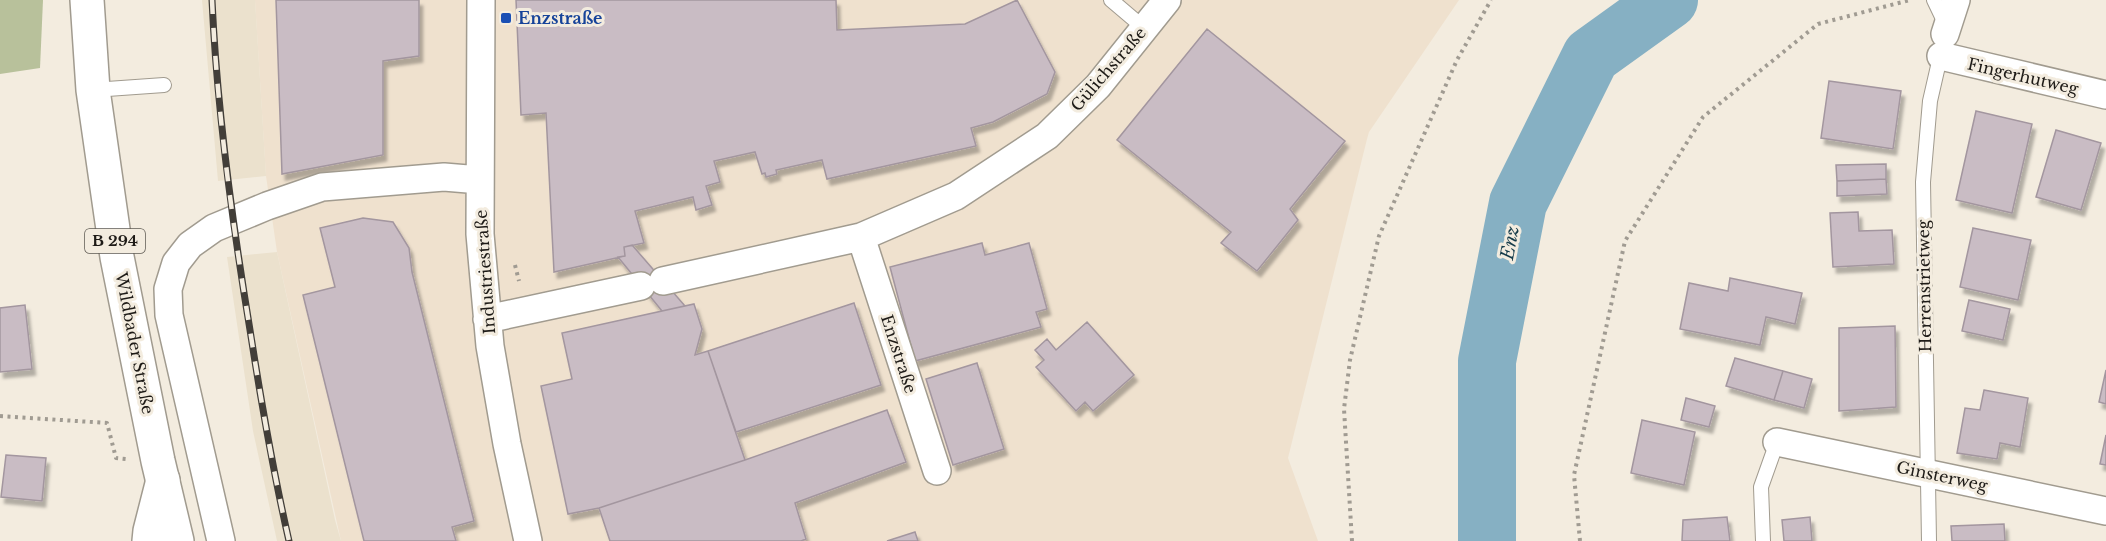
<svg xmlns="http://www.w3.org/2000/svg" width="2106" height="541" font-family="'Libre Baskerville',serif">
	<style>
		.industrial { fill: #efe1ce }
		.built { fill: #ebe1cd }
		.forest { fill: #b8c19b }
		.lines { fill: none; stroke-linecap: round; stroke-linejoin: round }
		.river { stroke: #86b0c3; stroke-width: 58 }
		.building { fill: #c9bcc4; stroke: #a3969f; stroke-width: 1.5; filter: url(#shadow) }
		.service-casing { stroke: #a19b8f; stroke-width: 16 }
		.minor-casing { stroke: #a19b8f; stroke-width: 30 }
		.secondary-casing { stroke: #a19b8f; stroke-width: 36 }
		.primary-casing { stroke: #a19b8f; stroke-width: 36 }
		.path { stroke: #a09b92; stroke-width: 4; stroke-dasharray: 3 4.5; stroke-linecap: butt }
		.service { stroke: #fff; stroke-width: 14 }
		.minor { stroke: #fff; stroke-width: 27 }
		.secondary { stroke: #fff; stroke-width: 33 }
		.primary { stroke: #fff; stroke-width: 33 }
		.rail-casing { stroke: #423e39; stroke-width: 7 }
		.rail { stroke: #f3ecdf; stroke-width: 4.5; stroke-dasharray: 14; stroke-linecap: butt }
		.transit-dot { fill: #1a4fb4; stroke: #f3ecdf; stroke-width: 2 }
		.labels { text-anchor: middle; stroke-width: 6; stroke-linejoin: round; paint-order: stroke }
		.shield { fill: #f3ecdf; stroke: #5e5a53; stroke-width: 1.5 }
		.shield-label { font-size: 15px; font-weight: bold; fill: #1e1b17 }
		.transit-label { font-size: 16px; font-weight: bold; fill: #164399; stroke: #f3ecdf; text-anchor: start }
		.street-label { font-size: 16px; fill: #1e1b17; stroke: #f3ecdf }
		.water-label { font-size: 18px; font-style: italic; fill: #153b4a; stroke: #f3ecdf }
	</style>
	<defs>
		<filter id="shadow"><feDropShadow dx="3.5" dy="6" stdDeviation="1.5" flood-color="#0004"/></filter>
	</defs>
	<rect width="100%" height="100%" fill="#f3ecdf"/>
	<path class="industrial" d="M255 0H1459L1369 132 1367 139 1288 458 1318 541H341L277 252 266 176Z"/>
	<path class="built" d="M202 0H255L266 176 218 181Z
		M277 252 335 520 341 541H277L253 431 227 257Z"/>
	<path class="forest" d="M0 0H43L40 68 0 74Z"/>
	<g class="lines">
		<path class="river" d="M1487 541V361L1518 203 1591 56 1669 0"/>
	</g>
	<path class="building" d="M276 0H419V56L383 61V155L282 174Z
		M516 0H836L837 30 965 24 1017 0 1055 72 1047 94 993 122 971 128 976 146 827 179 822 160 776 170 777 174 766 177 765 173 762 174 755 152 714 161 720 182 706 186 712 205 696 210 693 197 635 211 644 243 624 247 625 256 554 272 546 113 521 115Z
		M1207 29 1345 141 1290 209 1298 220 1257 271 1221 243 1231 232 1117 140Z
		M1829 81 1901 91 1893 149 1821 138Z
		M1976 111 2032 124 2012 213 1956 200Z
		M2056 130 2101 143 2081 210 2036 197Z
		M1886 164V179L1837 181 1836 165Z
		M1886 179 1887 194 1837 196V181Z
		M1858 212 1859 231 1892 230 1894 264 1833 267 1830 213Z
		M363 218 393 222 409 248 412 272 474 521 452 527 456 541H364L303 295 335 287 320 228Z
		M1973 228 2031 240 2018 300 1960 287Z
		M982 243 985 255 1029 243 1047 309 1036 312 1041 327 915 361 890 267Z
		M632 245 685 306 662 311 618 257 625 256 624 247Z
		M1730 278 1802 293 1795 324 1766 317 1760 345 1680 329 1689 283 1728 291Z
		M1969 300 2010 309 2003 340 1962 331Z
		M854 303 881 385 736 432 708 351Z
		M694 304 702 329 695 355 708 351 745 460 599 508 568 514 541 386 572 379 562 333Z
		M25 305 32 369 0 372V308Z
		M1087 322 1134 375 1093 411 1085 402 1076 411 1036 367 1044 360 1035 350 1047 339 1056 350Z
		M1895 326 1896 407 1839 411V328Z
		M1735 358 1783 371 1774 400 1726 386Z
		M977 363 1004 449 953 465 926 379Z
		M2106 370V404L2099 402Z
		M1783 371 1812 379 1804 408 1774 400Z
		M1984 390 2028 398 2020 447 2000 443 1997 459 1957 453 1965 408 1980 410Z
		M1686 398 1715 406 1709 427 1681 420Z
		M887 410 906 462 795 503 806 539 801 541H610L599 508 745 460Z
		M1642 420 1695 432 1684 485 1631 473Z
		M2106 435V465L2100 464Z
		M6 455 46 458 42 501 1 497Z
		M1727 517 1730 541H1682L1683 520Z
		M1810 517 1812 541H1784L1782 520Z
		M2004 524 2005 541H1952L1951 526Z
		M915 532 918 541H887Z"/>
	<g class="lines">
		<defs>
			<path id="service" d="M1111 0 1144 28
				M1934 0 1946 25
				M93 90 164 85
				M1763 541 1761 487 1777 442
				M1929 541 1923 182 1930 101 1941 53"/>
			<path id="minor" d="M481 0 480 234 490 346 507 444 528 541
				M1945 34 1956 0
				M1941 56 2106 95
				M861 237 937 471
				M663 281 861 237 956 196 1047 136 1098 86 1167 0
				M487 319 641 286
				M1777 442 2106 511
				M221 541 169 315 168 289 176 263 190 245 214 228 267 206 322 187 444 177 480 180"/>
			<path id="secondary" d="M149 541 150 531 163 480"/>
			<path id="primary" d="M87 0 93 90 117 257 158 461 177 541"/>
		</defs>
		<use href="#service" class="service-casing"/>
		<use href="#minor" class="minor-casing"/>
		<use href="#secondary" class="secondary-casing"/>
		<use href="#primary" class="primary-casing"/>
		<path class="path" d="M515 265 519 281
			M0 416 107 423 116 458 126 459
			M1352 541 1344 409 1350 360 1379 236 1457 60 1491 0
			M1580 541 1574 475 1625 241 1703 117 1818 24 1910 0"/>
		<use href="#service" class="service"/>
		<use href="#minor" class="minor"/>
		<use href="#secondary" class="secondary"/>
		<use href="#primary" class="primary"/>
		<defs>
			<path id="rail" d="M212 0C217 111 232 221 250 330 261 401 273 471 289 541"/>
		</defs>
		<use href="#rail" class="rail-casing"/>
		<use href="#rail" class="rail"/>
	</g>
	<rect class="transit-dot" x="500" y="12" width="12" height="12" rx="3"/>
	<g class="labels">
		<rect class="shield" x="85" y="229" width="60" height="24" rx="4.5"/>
		<g class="shield-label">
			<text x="115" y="246">B 294</text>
		</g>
		<g class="transit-label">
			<text x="518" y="24">Enzstraße</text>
		</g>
		<g class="street-label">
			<text transform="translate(1108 69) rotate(-49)" y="6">Gülichstraße</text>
			<text transform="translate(2023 76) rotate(13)" y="6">Fingerhutweg</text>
			<text transform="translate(485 272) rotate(-94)" y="6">Industriestraße</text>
			<text transform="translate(1924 286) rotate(-91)" y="6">Herrenstrietweg</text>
			<text transform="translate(135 343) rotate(79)" y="6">Wildbader Straße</text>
			<text transform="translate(899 354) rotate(72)" y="6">Enzstraße</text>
			<text transform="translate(1942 476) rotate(12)" y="6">Ginsterweg</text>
		</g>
		<g class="water-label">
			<text transform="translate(1510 243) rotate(-79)" y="6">Enz</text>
		</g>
	</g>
</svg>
